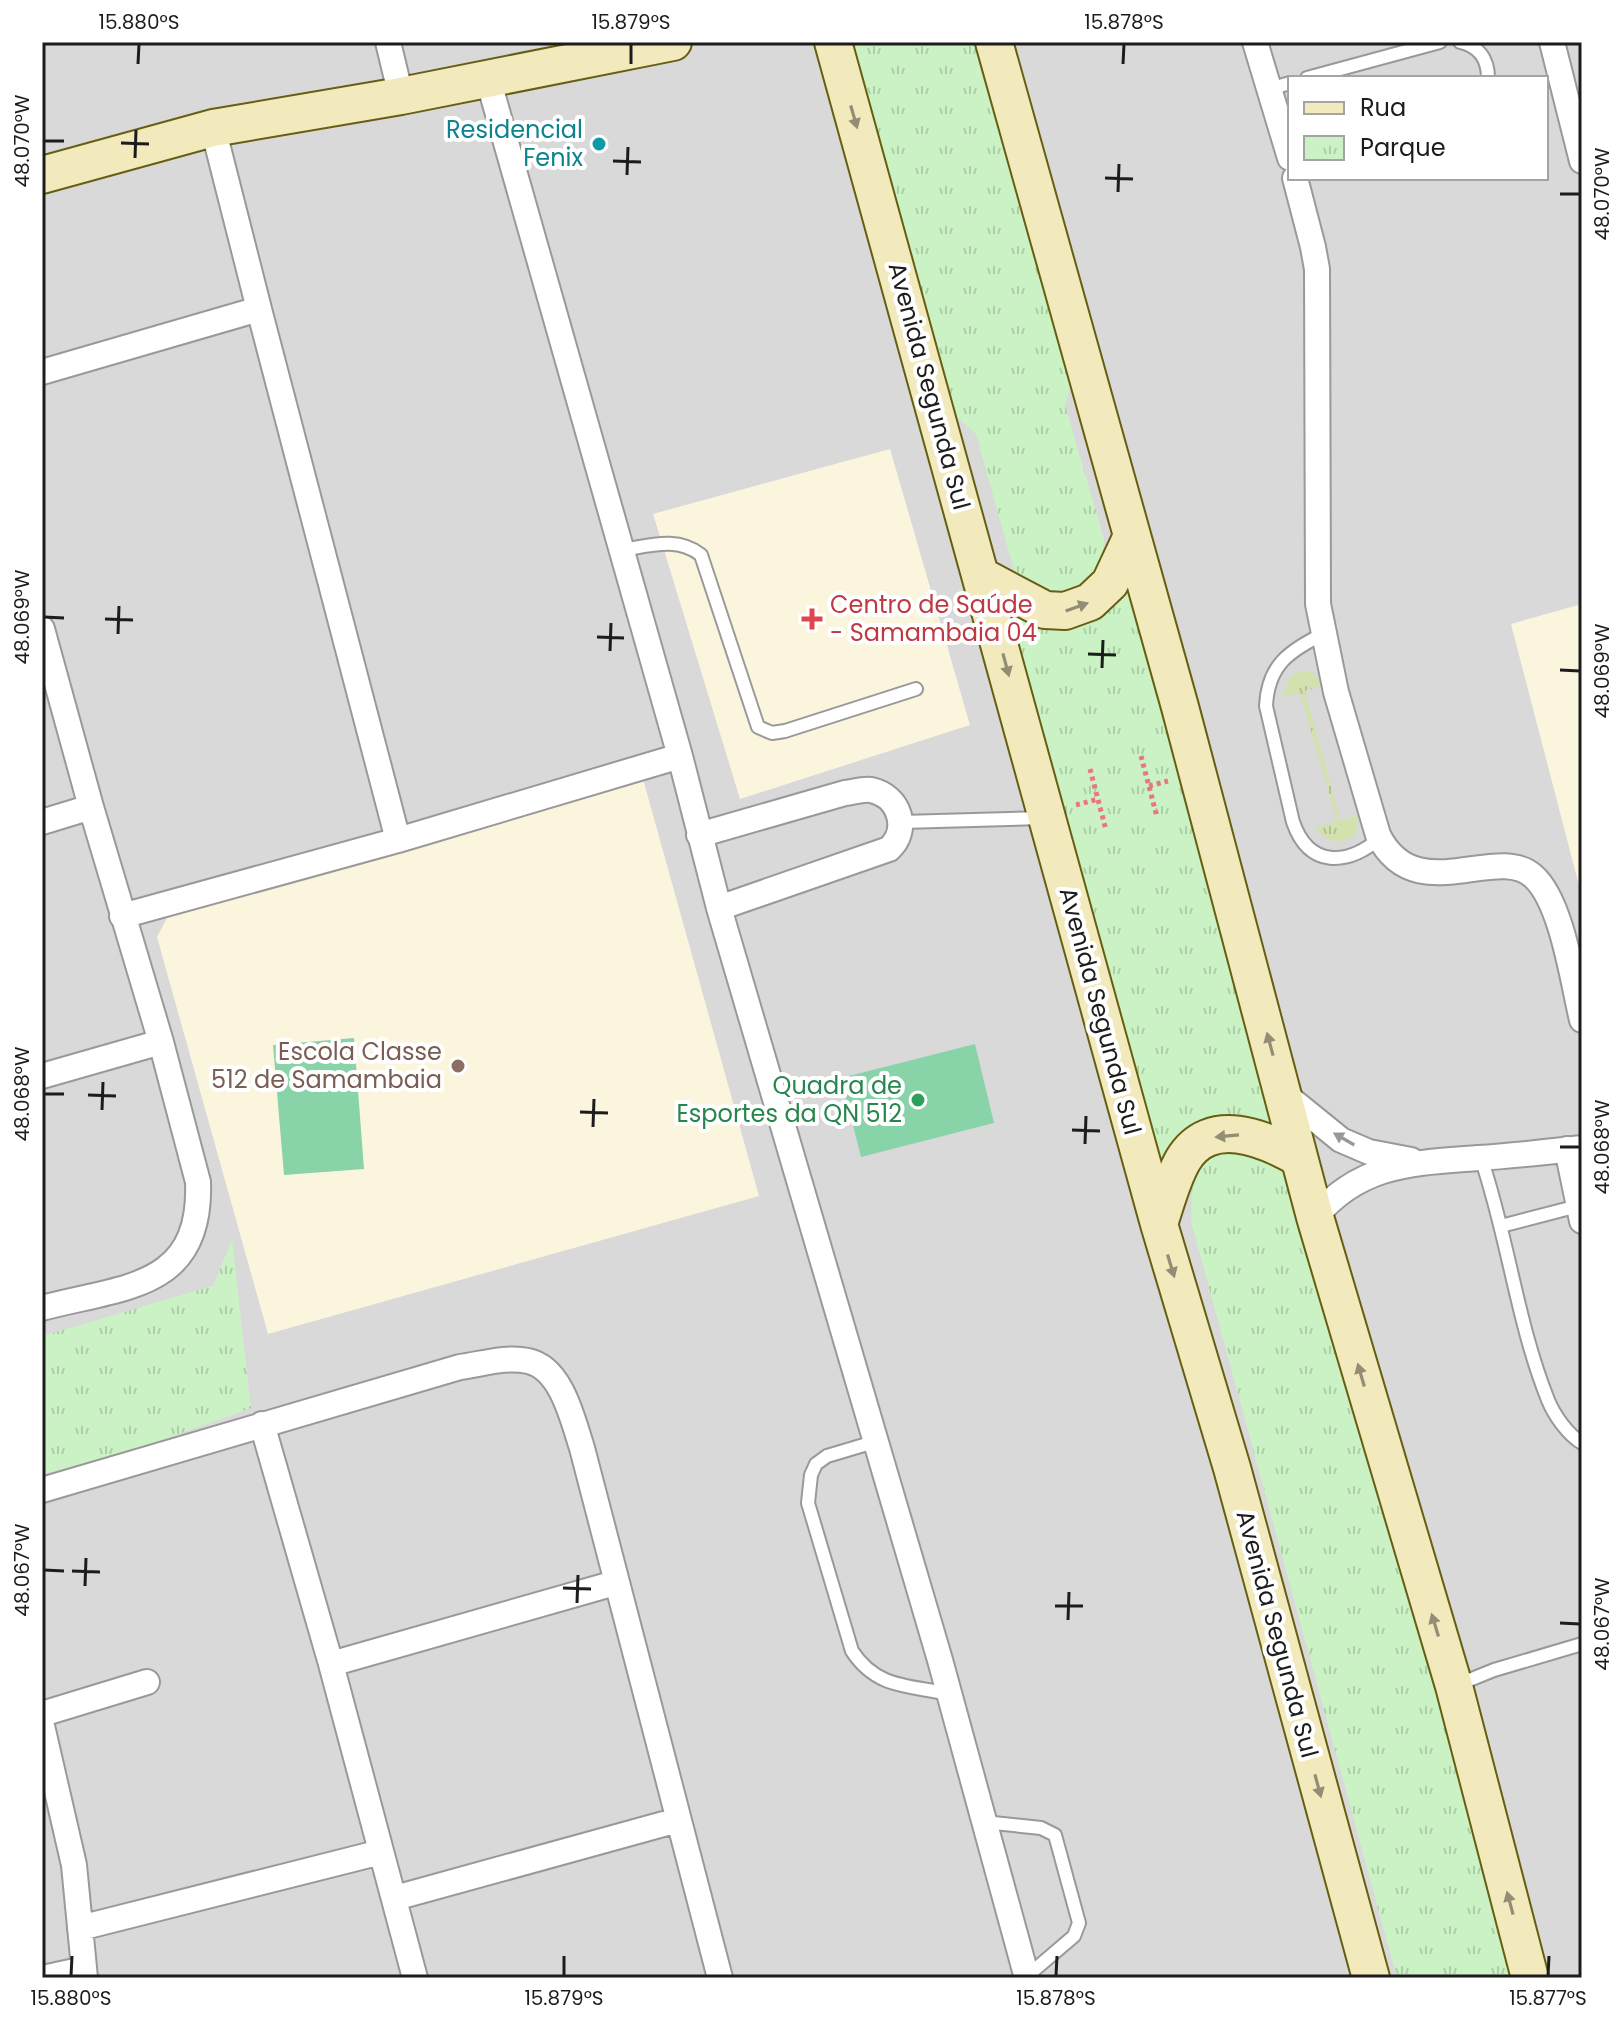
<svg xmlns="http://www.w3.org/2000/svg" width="1624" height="2020" font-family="Poppins,sans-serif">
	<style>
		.residential { fill: #dad9da; fill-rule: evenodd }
		.education { fill: #fbf5de }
		.grass { fill: url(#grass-tufts) }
		.park { fill: url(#park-tufts) }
		.pitch { fill: #89d3a8 }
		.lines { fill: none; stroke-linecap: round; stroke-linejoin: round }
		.lane-casing { stroke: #999; stroke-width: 16 }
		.street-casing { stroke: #999; stroke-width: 28 }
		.secondary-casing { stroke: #665e11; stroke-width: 40 }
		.path { stroke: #e97783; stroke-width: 5; stroke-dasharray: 4 4; stroke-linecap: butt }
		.lane { stroke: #fff; stroke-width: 12 }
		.street { stroke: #fff; stroke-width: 24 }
		.secondary { stroke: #f2e9bc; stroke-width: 36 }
		.oneway { fill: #928d74 }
		.oneway2 { fill: #999 }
		.ticks { fill: none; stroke: #1c1c1c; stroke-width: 3 }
		.culture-dot { fill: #0f9aa8; stroke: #fff; stroke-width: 3 }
		.health-dot { fill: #e0444e; stroke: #fff; stroke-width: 3 }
		.education-dot { fill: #8d6e63; stroke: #fff; stroke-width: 3 }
		.leisure-dot { fill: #2e9e5b; stroke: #fff; stroke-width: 3 }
		.labels { text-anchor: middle; stroke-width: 8; stroke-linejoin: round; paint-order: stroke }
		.culture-label { font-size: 24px; fill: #0d838f; stroke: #fff; text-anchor: end }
		.street-label { font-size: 24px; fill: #1c1c1c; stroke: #fff }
		.health-label { font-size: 24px; fill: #be3a42; stroke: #fff; text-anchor: start }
		.education-label { font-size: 24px; fill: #785e54; stroke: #fff; text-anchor: end }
		.leisure-label { font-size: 24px; fill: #27864d; stroke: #fff; text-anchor: end }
		.neatline { fill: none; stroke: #1c1c1c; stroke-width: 3 }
		.ticks-label { font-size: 20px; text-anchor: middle; fill: #1c1c1c }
	</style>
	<defs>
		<pattern id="grass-tufts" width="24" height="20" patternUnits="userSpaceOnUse" patternTransform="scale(2)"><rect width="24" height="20" fill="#d2e1ae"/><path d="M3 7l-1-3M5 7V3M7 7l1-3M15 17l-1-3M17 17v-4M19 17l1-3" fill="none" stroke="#b4c095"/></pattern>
		<pattern id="park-tufts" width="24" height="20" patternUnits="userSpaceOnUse" patternTransform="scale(2)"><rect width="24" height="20" fill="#caf2c4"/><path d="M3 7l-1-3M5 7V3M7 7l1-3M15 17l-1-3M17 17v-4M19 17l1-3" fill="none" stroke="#adcfa8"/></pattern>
	</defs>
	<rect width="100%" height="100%" fill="#ece7e3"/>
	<path class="residential" d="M42 42H1582V1978H42ZM1290 78H1546V178H1290Z"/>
	<path class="education" d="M890 449 970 725 740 799 653 514Z
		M1582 604V897L1511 624Z
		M643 779 759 1196 268 1334 157 937 169 914Z"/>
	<path class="grass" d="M1304 670 1313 673 1324 685 1305 691 1340 820 1359 815 1356 834C1340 846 1327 843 1315 828L1337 821 1300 693 1283 697 1290 676Z"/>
	<path class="park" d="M850 42H978L1072 382 1065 405 1104 539C1101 583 1090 585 1051 596L1021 581 1013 567 976 434 956 416Z
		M1127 577 1280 1129C1228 1102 1193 1114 1161 1162L1009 610Z
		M1231 1143 1280 1156 1523 1978H1397L1191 1221 1192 1184 1201 1159Z
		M232 1240 251 1408 140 1448 42 1475V1336L213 1286Z"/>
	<path class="pitch" d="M354 1038 364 1169 284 1175 273 1045Z
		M975 1044 994 1123 861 1157 841 1078Z"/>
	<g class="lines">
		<defs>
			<path id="lane" d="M1460 42C1479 46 1488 59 1488 78
				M1307 78 1440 42
				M1269 89 1290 83
				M621 550C649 546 677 536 701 555L758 727 772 733 785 731 916 689
				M1323 634C1289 651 1268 665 1266 706L1293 822C1309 868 1347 866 1380 838
				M902 822 1043 818
				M1481 1158C1508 1237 1517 1323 1548 1400 1554 1415 1568 1435 1582 1443
				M1501 1226 1578 1206
				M874 1442 827 1456 816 1464 811 1475 808 1503 852 1651C877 1689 909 1685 949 1694
				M1457 1685 1494 1670 1582 1644
				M984 1822 1041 1828 1055 1835 1079 1923 1074 1936 1026 1977"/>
			<path id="street" d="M388 42 401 96
				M1255 42 1290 158
				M1552 42 1582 161
				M488 79 680 756 719 908 940 1660 1027 1978
				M1295 178 1313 247 1317 269 1318 604 1336 692 1378 835C1415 910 1496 843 1533 876 1562 901 1573 983 1582 1020
				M42 372 259 309 213 128
				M42 629 91 807 161 1042 198 1182C202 1290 123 1286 42 1308
				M42 822 91 807
				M699 835 845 793C853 792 863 789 871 790 900 796 910 830 889 849L719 908
				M398 840 680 756
				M122 916 398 840 259 309
				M42 1076 161 1042
				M1283 1093 1341 1140 1369 1152 1411 1160
				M1567 1149 1582 1221
				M1315 1217C1361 1163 1413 1163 1478 1158 1512 1156 1547 1152 1582 1148
				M262 1424 331 1664 415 1978
				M42 1490 460 1367C482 1364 507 1356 528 1361 562 1368 573 1421 582 1448L720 1978
				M331 1664 615 1583
				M42 1714 147 1682
				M42 1726 74 1865 85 1978
				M395 1898 678 1820
				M80 1928 381 1852
				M43 1978 84 1969"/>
			<path id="secondary" d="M833 42 1159 1224 1232 1468 1371 1978
				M994 42 1180 707 1315 1217 1454 1686 1530 1978
				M42 175 213 128 401 96 673 42
				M981 576 1045 610 1065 611 1090 602 1110 583 1132 536
				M1159 1224C1166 1203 1172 1179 1183 1160 1210 1115 1264 1138 1299 1158"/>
		</defs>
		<use href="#lane" class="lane-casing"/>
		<use href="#street" class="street-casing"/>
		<use href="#secondary" class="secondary-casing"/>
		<path class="path" d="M1141 756 1157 817
			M1090 769 1106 830
			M1149 786 1168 781
			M1076 805 1098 799"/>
		<use href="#lane" class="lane"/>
		<use href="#street" class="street"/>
		<use href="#secondary" class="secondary"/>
	</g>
	<defs><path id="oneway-solid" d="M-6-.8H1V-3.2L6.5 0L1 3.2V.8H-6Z" transform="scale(2)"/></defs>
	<g class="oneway">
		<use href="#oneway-solid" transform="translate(854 117) rotate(74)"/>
		<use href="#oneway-solid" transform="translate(1077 607) rotate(-20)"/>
		<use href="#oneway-solid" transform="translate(1006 665) rotate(75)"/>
		<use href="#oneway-solid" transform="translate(1270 1044) rotate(-105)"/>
		<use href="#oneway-solid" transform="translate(1227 1136) rotate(175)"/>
		<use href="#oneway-solid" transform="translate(1171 1266) rotate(73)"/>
		<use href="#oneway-solid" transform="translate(1361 1375) rotate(-106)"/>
		<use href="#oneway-solid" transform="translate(1435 1625) rotate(-107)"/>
		<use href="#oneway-solid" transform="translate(1318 1786) rotate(75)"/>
		<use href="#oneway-solid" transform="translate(1510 1903) rotate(-105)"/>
	</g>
	<use class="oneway2" href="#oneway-solid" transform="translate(1344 1139) rotate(-150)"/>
	<path class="ticks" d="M138 64 139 44M631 64V44M1123 64 1124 44M44 141H64M121 143 149 144M135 158 136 130M613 161 641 162M627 175 628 147M1105 178 1133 179M1118 192 1119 164M1560 194H1580M44 617 64 618M105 619 133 620M118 634 119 606M597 637 624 638M610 651 611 623M1088 654 1116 655M1102 668 1103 640M1560 670 1580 671M44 1094H64M88 1095 116 1096M102 1110 103 1082M580 1112 608 1113M593 1127 594 1099M1072 1130 1100 1131M1085 1144 1086 1116M1560 1147H1580M44 1570 64 1571M72 1571 100 1572M85 1586 86 1558M563 1588 591 1589M577 1603 578 1575M1055 1606H1083M1068 1620 1069 1592M1560 1623 1580 1624M71 1976 72 1956M564 1976V1956M1056 1976 1057 1956M1548 1976 1549 1956"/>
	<circle class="culture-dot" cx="599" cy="144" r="8"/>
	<path class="health-dot" d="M808 607h8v8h8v8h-8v8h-8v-8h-8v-8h8z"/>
	<circle class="education-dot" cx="458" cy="1066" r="8"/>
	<circle class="leisure-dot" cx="918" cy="1100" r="8"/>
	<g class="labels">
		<g class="culture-label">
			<text x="583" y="138">Residencial<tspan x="583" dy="28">Fenix</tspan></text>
		</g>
		<g class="street-label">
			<text transform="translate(929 386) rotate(75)" y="8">Avenida Segunda Sul</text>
			<text transform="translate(1100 1011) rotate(75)" y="8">Avenida Segunda Sul</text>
			<text transform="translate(1277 1634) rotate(75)" y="8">Avenida Segunda Sul</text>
		</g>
		<g class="health-label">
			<text x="830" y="613">Centro de Saúde<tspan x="830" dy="28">- Samambaia 04</tspan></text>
		</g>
		<g class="education-label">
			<text x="442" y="1060">Escola Classe<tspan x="442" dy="28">512 de Samambaia</tspan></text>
		</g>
		<g class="leisure-label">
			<text x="902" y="1094">Quadra de<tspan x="902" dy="28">Esportes da QN 512</tspan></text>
		</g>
	</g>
	<rect width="1624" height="2020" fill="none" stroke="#ffffff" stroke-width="88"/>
	<rect x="1288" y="76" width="260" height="104" fill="#ffffff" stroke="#a4a4a4" stroke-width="2"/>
	<rect x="1304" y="102" width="40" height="12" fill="#f2e9bc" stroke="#a4a4a4" stroke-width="2"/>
	<text x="1360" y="116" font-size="24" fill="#1c1c1c">Rua</text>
	<rect x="1304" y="136" width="40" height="24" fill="url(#park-tufts)" stroke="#a4a4a4" stroke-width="2"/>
	<text x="1360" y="156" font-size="24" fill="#1c1c1c">Parque</text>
	<rect x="44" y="44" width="1536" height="1932" class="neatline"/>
	<g class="ticks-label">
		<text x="139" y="29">15.880°S</text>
		<text x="631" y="29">15.879°S</text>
		<text x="1124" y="29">15.878°S</text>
		<text transform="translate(22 141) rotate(-90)" y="7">48.070°W</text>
		<text transform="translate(1602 194) rotate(-90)" y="7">48.070°W</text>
		<text transform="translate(22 617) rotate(-90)" y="7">48.069°W</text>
		<text transform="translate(1602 671) rotate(-90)" y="7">48.069°W</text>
		<text transform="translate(22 1094) rotate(-90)" y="7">48.068°W</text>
		<text transform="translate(1602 1147) rotate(-90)" y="7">48.068°W</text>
		<text transform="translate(22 1570) rotate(-90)" y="7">48.067°W</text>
		<text transform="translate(1602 1624) rotate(-90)" y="7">48.067°W</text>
		<text x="71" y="2005">15.880°S</text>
		<text x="564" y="2005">15.879°S</text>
		<text x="1056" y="2005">15.878°S</text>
		<text x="1548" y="2005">15.877°S</text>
	</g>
</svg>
